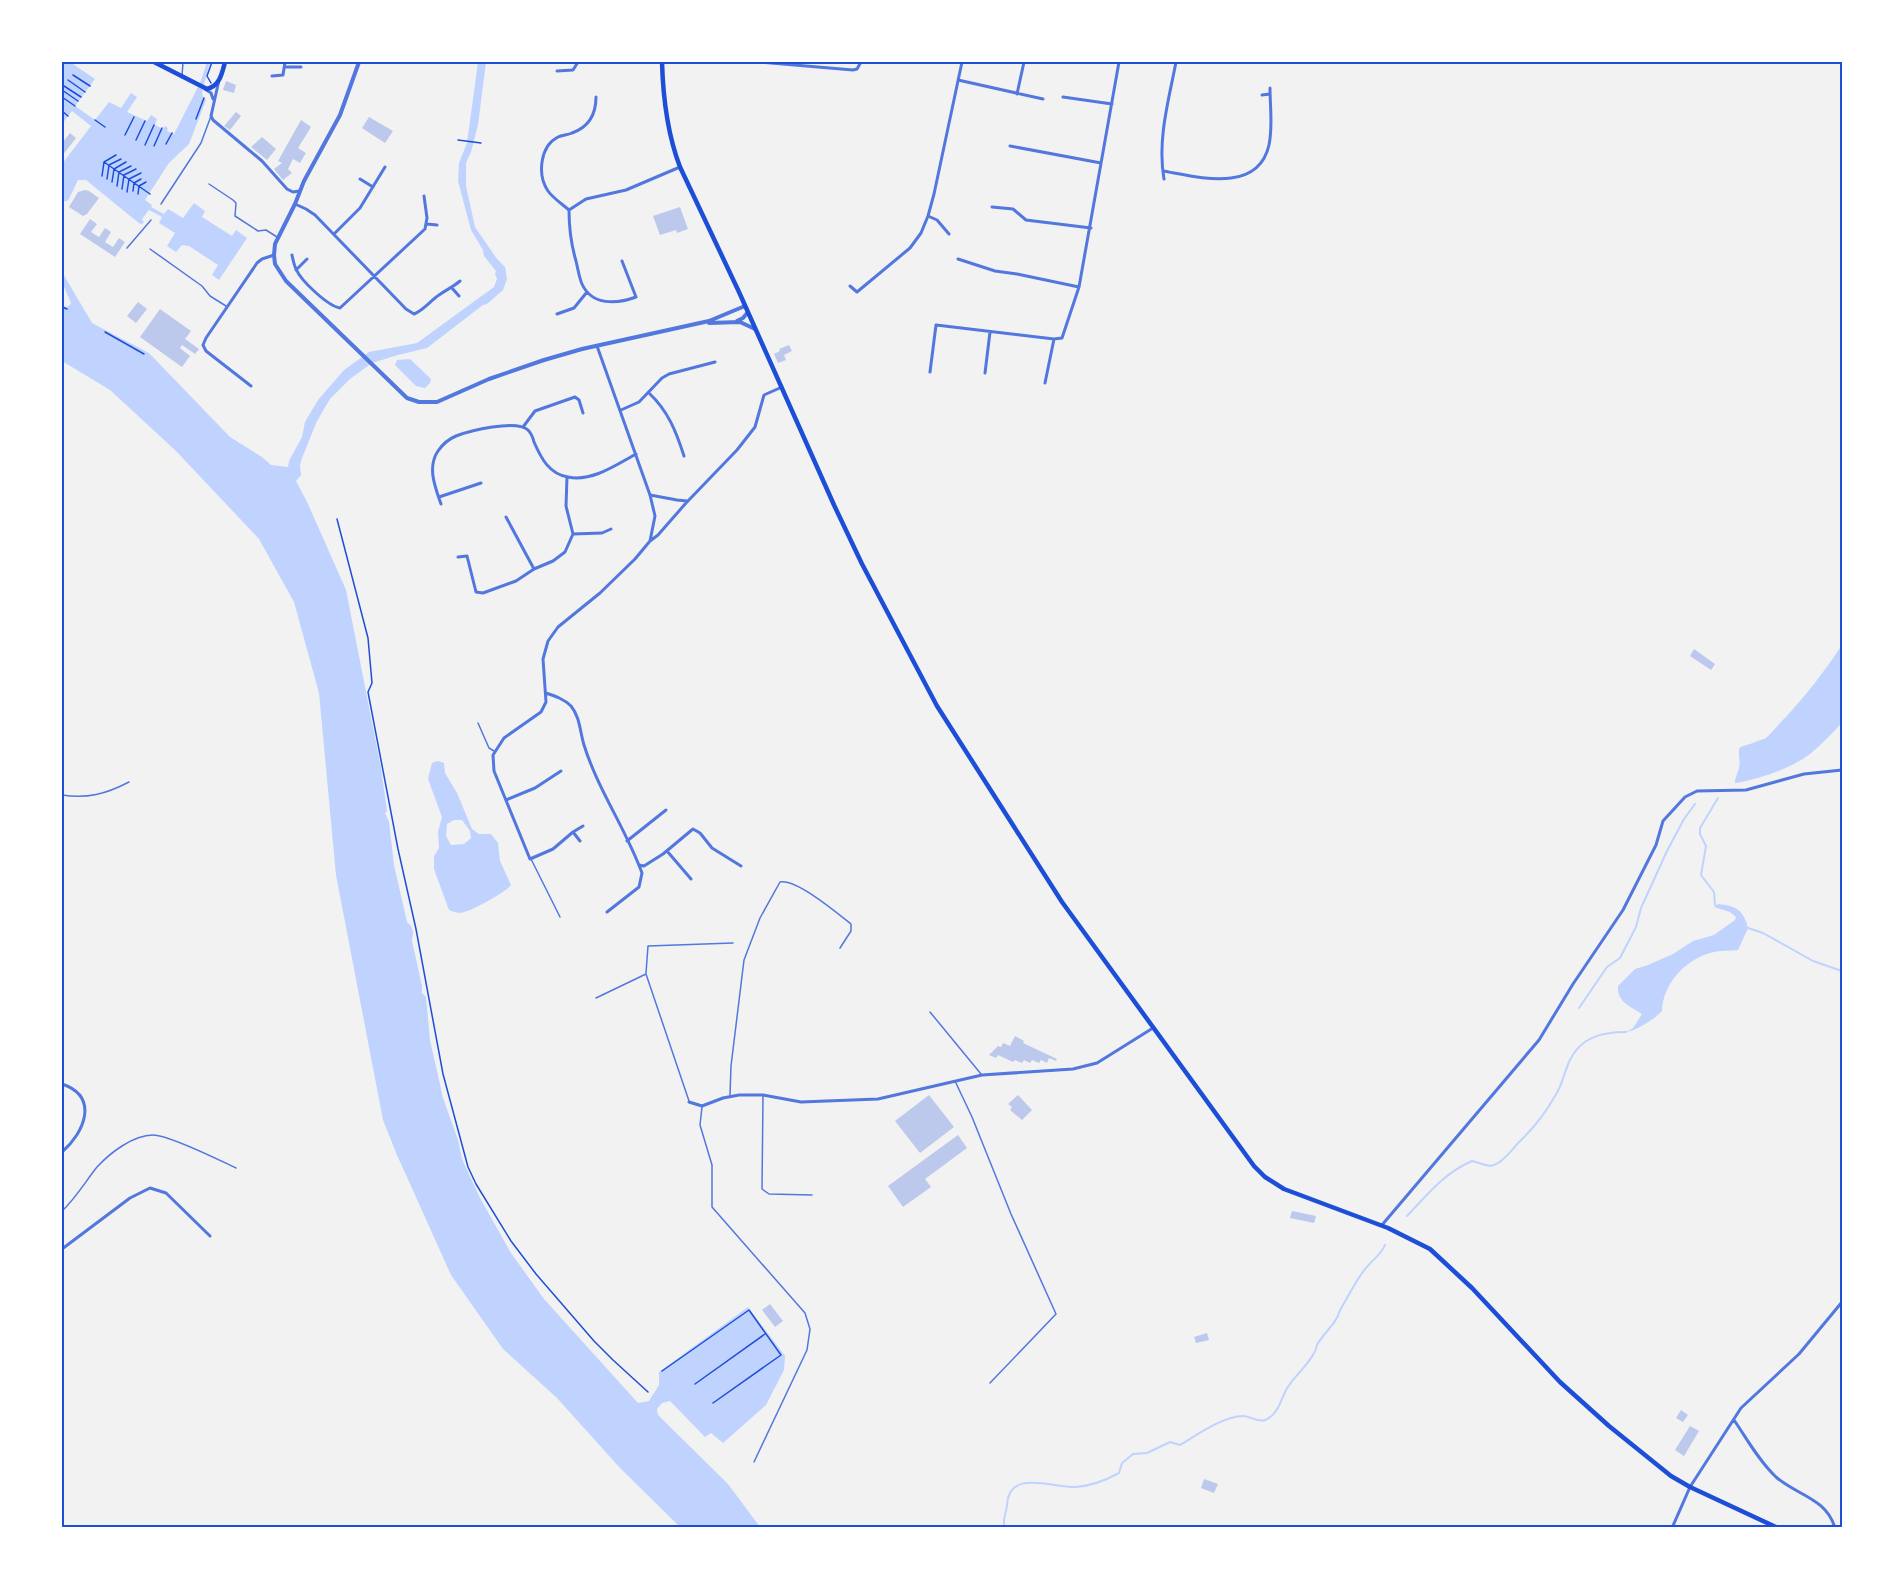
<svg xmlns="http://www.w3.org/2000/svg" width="1904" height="1589" font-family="Figtree,sans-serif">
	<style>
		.water { fill: #bfd3fe; fill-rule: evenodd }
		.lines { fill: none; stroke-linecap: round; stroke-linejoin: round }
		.stream { stroke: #bfd3fe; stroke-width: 2 }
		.building { fill: #bdc9ec }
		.path { stroke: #1d4ed8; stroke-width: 1.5 }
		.service { stroke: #5277de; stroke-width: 1.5 }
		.minor { stroke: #5277de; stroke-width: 3 }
		.tertiary { stroke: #5277de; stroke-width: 4 }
		.primary { stroke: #1d4ed8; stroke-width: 4.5 }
		.neatline { fill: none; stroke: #1d4ed8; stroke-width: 2 }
	</style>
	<rect width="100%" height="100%" fill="#f2f2f2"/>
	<path class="water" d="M62 62H70L95 79 75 106 95 120 109 102 121 108 131 93 137 97 127 112 147 121 151 115 157 119 155 125 163 129 165 126 168 128 167 131 174 134 200 83 207 62H210L202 92 203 97 206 100 189 144 169 163 145 200 152 205 151 207 164 214 168 209 183 218 194 203 205 211 202 217 232 236 236 230 247 238 219 280 212 275 218 265 189 246 182 245 176 252 167 246 175 233 159 223 162 217 149 210 142 219 144 223 140 224 86 180H78L69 199 67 201H64L62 207V164L91 126 72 111 62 124Z
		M478 62H486L478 125 471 152 466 163V186L475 227 497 259 505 267 507 279 503 290 487 304 483 305 427 348 398 355 372 363 350 379 330 399 317 421 302 458 300 465 301 475 296 481 308 504 346 590 381 768 387 811 385 813 389 822 394 865 407 922 411 926 413 932 412 941 422 986V993L426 997 430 1040 443 1098 458 1140 462 1159 480 1198 511 1253 544 1299 638 1403 649 1401 659 1385V1372L748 1307 785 1356 784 1370 766 1405 723 1443 711 1433 705 1437 670 1401 662 1403 657 1409 658 1415 728 1484 760 1527H680L620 1468 557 1398 503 1349 451 1275 397 1155 383 1120 336 875 319 693 294 602 259 539 176 451 110 390 62 361V305L68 307 71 303 62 282V272L92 323 149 353 230 437 262 457 271 465 288 467 289 461 302 437 305 422 318 400 344 370 369 352 417 343 494 287 497 279 495 274 496 271 484 256 483 250 471 230 458 181 459 163 467 143Z
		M410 359 431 379 430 383 425 388 416 386 395 365 397 360Z
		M1842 645V720L1841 724C1831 734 1821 745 1810 754 1792 768 1757 780 1735 783 1735 777 1738 773 1739 768 1741 760 1737 755 1740 747 1742 747 1764 739 1766 738 1771 734 1777 726 1782 721 1805 697 1824 672 1842 645Z
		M438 761 444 763 445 773 457 793 472 829 479 834H491L498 843 500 861 511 885C506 892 473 910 464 912 458 914 454 912 449 910L434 869V856L439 848 438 832 442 817 428 779 432 763ZM454 820H462L470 831 471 838 464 844 451 845 446 836 447 824Z
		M1718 904C1736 906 1743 909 1748 928L1738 950C1730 951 1722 950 1714 952 1687 958 1663 982 1662 1011 1656 1018 1636 1031 1626 1032L1633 1028 1642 1014C1630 1006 1617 1002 1618 986L1635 969 1648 965 1673 954 1693 941 1714 935 1735 920 1736 917 1730 912 1714 907Z"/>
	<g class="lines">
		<path class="stream" d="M1715 905 1714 892 1701 875 1706 846 1700 834V828L1718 798
			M1748 928 1763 933 1813 961 1842 971
			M1579 1008 1607 967 1620 958 1636 927 1641 908 1667 851 1684 819 1695 804
			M1407 1216C1427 1195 1444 1173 1472 1161 1479 1162 1487 1168 1494 1165 1503 1162 1512 1150 1518 1143 1533 1129 1545 1114 1555 1096 1562 1086 1564 1073 1569 1062 1580 1037 1602 1032 1626 1032
			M1004 1528C1003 1515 1006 1515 1007 1505 1009 1468 1053 1488 1076 1487 1090 1486 1106 1480 1119 1473L1122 1463 1133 1454 1147 1453 1170 1442 1180 1445C1197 1435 1223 1416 1243 1416 1251 1416 1257 1423 1265 1420 1277 1416 1281 1400 1286 1390 1293 1377 1307 1367 1314 1353 1316 1351 1316 1347 1317 1345 1323 1333 1337 1324 1340 1310 1349 1296 1355 1281 1366 1268 1373 1259 1381 1255 1385 1245"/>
	</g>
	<path class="building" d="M226 81 236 85 234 93 223 90Z
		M236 112 241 116 230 130 224 126Z
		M369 117 393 131 385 143 362 128Z
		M301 120 311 127 298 148 306 153 300 163 293 159 288 169 292 173 283 180 274 169 282 163 278 161Z
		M70 133 76 138 62 156V143Z
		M262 137 276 149 267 160 251 147Z
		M85 190 89 191 99 198 87 214 83 216 69 207 78 192Z
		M680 207 688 229 677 233 676 230 660 235 653 216Z
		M90 219 97 224 91 232 99 237 105 228 111 232 105 242 113 247 119 238 125 242 115 257 80 234Z
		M138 302 147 309 136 323 127 316Z
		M160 309 191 331 185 339 199 349 195 354 182 345 180 348 190 356 182 367 140 337Z
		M789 345 792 351 784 355 786 360 778 363 774 354 780 351 779 349Z
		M1694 649 1715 664 1711 670 1690 656Z
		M1015 1036 1024 1041 1023 1043 1057 1059 1056 1061 1049 1058 1047 1063 1041 1060 1039 1063 1032 1060 1030 1063 1024 1060 1022 1063 1015 1060 1013 1062 998 1055 996 1058 989 1055 998 1046 1001 1047 1003 1043 1010 1046Z
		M929 1095 954 1127 920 1153 895 1121Z
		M1018 1095 1032 1110 1022 1120 1010 1110 1012 1107 1008 1104Z
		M958 1135 967 1148 925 1179 931 1187 903 1207 888 1186Z
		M1292 1211 1316 1216 1314 1223 1290 1218Z
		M770 1304 783 1321 775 1327 762 1310Z
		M1207 1333 1209 1340 1196 1343 1194 1337Z
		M1681 1410 1688 1415 1683 1422 1676 1418Z
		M1690 1426 1699 1431 1684 1456 1675 1450Z
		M1204 1479 1218 1484 1214 1493 1201 1488Z"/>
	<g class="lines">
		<path class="path" d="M73 75 90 86
			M68 80 85 92
			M211 83 207 76 212 62
			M64 86 81 97
			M62 90 78 101
			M62 97 75 106
			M62 111 68 116
			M196 119 204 98
			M95 120 105 127
			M62 121 63 122
			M125 135 134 117
			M136 140 145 121
			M458 140 481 143
			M166 144 172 133
			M145 145 154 125
			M154 146 162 128
			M104 162 150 194
			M102 176 104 162 116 155
			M107 179 109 165 121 159
			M112 182 114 169 126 162
			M117 186 119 172 131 166
			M122 189 124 175 136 169
			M133 191 134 183 141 179
			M127 192 129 179 141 173
			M138 194 139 186 146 182
			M62 307 67 309
			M105 332 144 354
			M337 519 368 638 372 683 368 692 398 849 416 929 443 1074 468 1167 476 1184 511 1241 536 1274 594 1341 613 1360 648 1392
			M662 1371 749 1310 781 1355 713 1403
			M695 1384 765 1334"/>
		<path class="service" d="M182 76 183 62
			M209 184 233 200 236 203 235 216 258 231 266 230 277 237
			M161 204 201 143 211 116
			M127 248 151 220
			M150 249 202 286 210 296 226 306
			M478 723 489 748 494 751
			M62 795C87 799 106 794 129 782
			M531 859 560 917
			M646 973 648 946 733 943
			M596 998 646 974 689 1101
			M930 1012 981 1074
			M955 1081 972 1117 1011 1214 1056 1314 990 1383
			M730 1095 731 1066 744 960 760 918 780 882C797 879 837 913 851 924V931L840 948
			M763 1096 762 1189 769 1194 812 1195
			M702 1107 700 1125 712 1165V1207L805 1313 810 1329 807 1350 754 1462
			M62 1211C76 1198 85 1182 97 1167 110 1153 133 1135 153 1135 169 1135 219 1160 236 1168"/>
		<path class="minor" d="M759 62 853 70 857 69 861 62
			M285 67H301
			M557 71 573 70 578 62
			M272 76 283 75 285 62
			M219 80 211 116 213 120 262 161 287 189 293 192 299 191
			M958 80 1043 99
			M205 89 211 93 213 99
			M1017 94 1024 62
			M1262 95 1270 94
			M1063 97 1112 104
			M1010 146 1101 163
			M1163 171C1198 177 1258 194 1269 145 1273 126 1270 107 1270 88
			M360 179 373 187
			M1164 179C1157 140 1169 99 1176 62
			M295 204 306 209 315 215 406 309 414 314C424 310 430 301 439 295 446 290 453 287 460 281
			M992 207 1013 209 1026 220 1091 228
			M569 210C562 204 553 198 548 191 537 175 540 146 558 137 562 135 568 135 572 133 589 127 596 114 596 97
			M928 216 934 194 962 62
			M427 224 437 225
			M334 234 360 208 385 167
			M292 255C293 260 294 265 296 269 301 281 328 306 340 308L425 229 427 218 424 196
			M958 259 995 271 1017 274 1079 287
			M622 261 636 297C617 304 592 306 582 284 579 277 578 269 576 261 571 244 569 228 569 210L586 199 626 190 680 167
			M296 270 307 259
			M850 286 857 292 910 248 921 233 928 216 937 220 949 234
			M452 288 459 296
			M557 314 574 308 587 292
			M597 346 650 495 655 516 650 541
			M930 372 936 325 1054 339 1062 338 1079 287 1119 62
			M985 373 990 332
			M1045 383 1054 339
			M251 386 206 351 203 345 206 338 257 263 262 259 274 255
			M649 393C668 411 676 431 684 456
			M621 410 639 402 662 378 669 374 715 362
			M523 427 535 411 575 397 579 400 583 413
			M650 495 677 500 687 501
			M439 497 481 483
			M441 504C435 487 427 467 438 451 442 445 449 439 456 436 469 431 516 419 528 430 531 433 533 438 534 442 541 458 549 474 568 477 592 482 616 465 636 454
			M506 517 534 569
			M573 534 602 533 611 529
			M458 557 467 556 476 592 483 593 516 581 534 569 553 561 565 552 573 534 566 506 567 477
			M546 693C555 696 564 699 571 706 580 717 580 732 584 745 598 790 626 829 642 873L639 887 607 912
			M506 800 535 788 561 771
			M583 826 573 832 553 849 530 859 494 771 493 755 504 738 541 712 546 702 543 659 548 641 558 627 600 593 635 559 650 541 658 535 686 503 737 450 755 427 764 395 782 387
			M573 832 580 841
			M627 841 666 810
			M667 851 691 879
			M639 865 644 866 663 854 693 829 700 833 712 848 741 866
			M62 1084C100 1097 84 1133 62 1152
			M689 1102 702 1106 723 1098 739 1095H763L801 1102 878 1099 982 1075 1073 1069 1097 1063 1153 1028
			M1382 1225 1539 1040 1573 984 1623 910 1656 845 1663 821 1685 797 1697 791 1746 790 1804 774 1842 770
			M62 1249 130 1198 150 1188 166 1193 210 1236
			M1734 1420C1747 1439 1759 1461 1776 1477 1798 1496 1826 1498 1835 1528
			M1672 1528 1690 1487 1741 1408 1799 1354 1842 1302"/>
		<path class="tertiary" d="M359 62 340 115 304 181 295 204 275 244 274 255 275 264 286 281 407 398 419 402H437L489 379 544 360 582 349 709 321 745 306
			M737 321 743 318 748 312
			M709 323 740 322 755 329"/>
		<path class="primary" d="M154 62 207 89C220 86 222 73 225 62
			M662 62C663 97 667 133 680 167L739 292 834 505 862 564 937 706 1062 902 1254 1166 1265 1177 1284 1189 1388 1228 1430 1249 1472 1288 1560 1382 1609 1426 1671 1476 1690 1487 1778 1528"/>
	</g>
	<rect width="1904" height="1589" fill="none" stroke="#ffffff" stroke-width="126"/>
	<rect x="63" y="63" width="1778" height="1463" class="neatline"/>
</svg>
